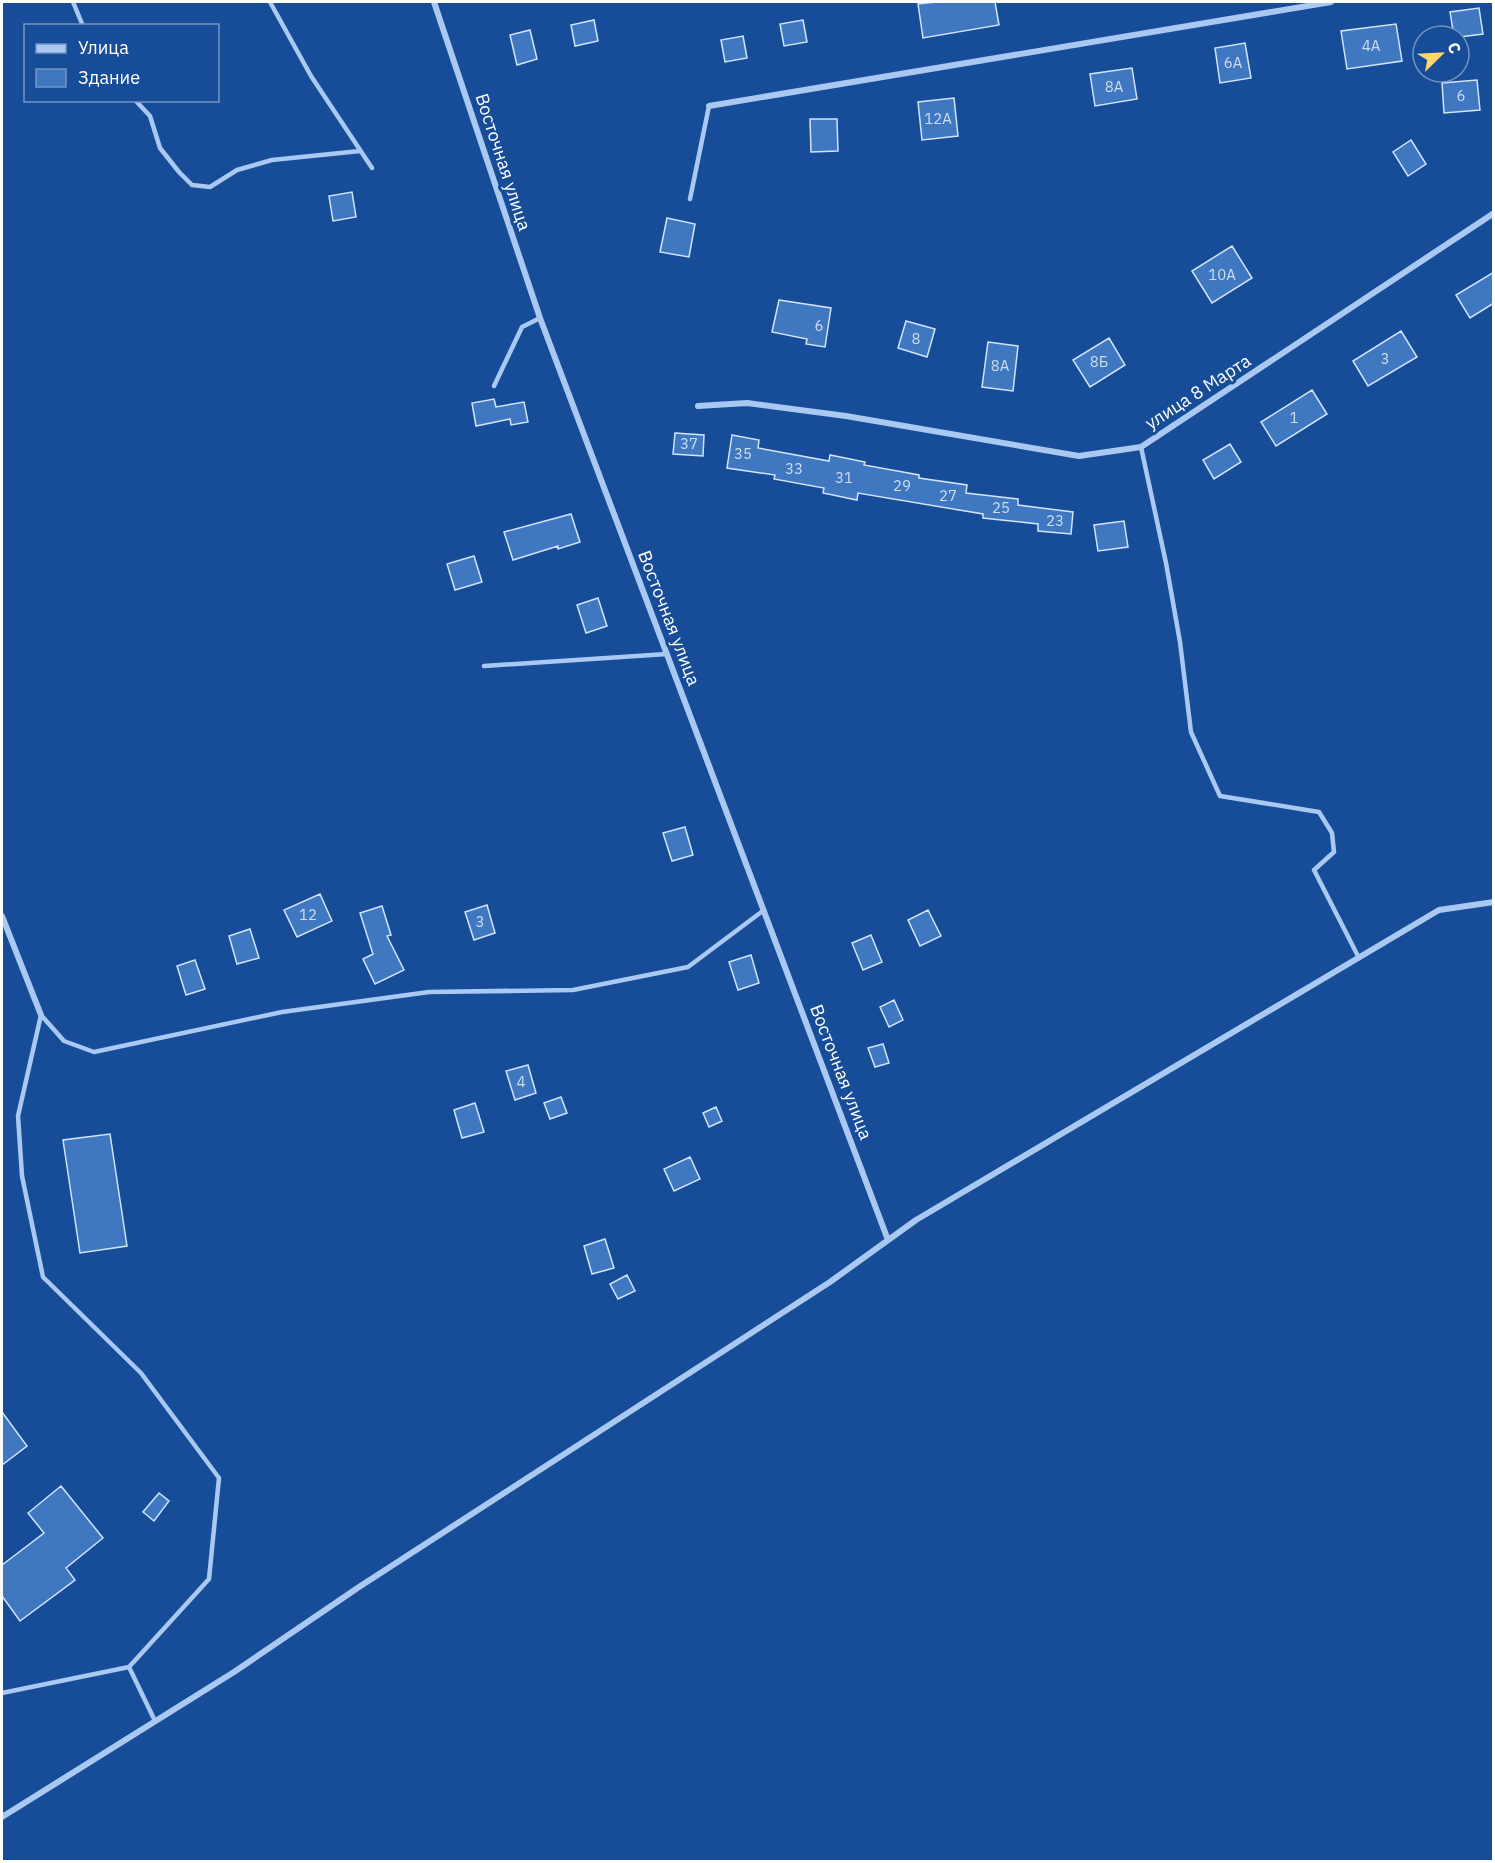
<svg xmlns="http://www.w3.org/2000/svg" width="1495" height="1863" font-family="'IBM Plex Sans',sans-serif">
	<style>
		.building { fill: #3f77c0; stroke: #d2e4fc; stroke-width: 1.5 }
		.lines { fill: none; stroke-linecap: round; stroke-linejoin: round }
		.service { stroke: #aac9f2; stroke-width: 4.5 }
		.minor { stroke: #aac9f2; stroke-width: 6 }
		.labels { text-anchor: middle; stroke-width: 6; stroke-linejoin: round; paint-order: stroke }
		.number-label { font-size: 15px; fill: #cfddef }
		.street-label { font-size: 18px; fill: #fff; stroke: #174d98 }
	</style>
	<rect width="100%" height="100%" fill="#174d98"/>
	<path class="building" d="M936 2H995L999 25 923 38 918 4Z
		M1479 8 1483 34 1459 37 1454 36 1450 12Z
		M594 20 598 41 575 46 571 25Z
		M803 20 807 42 784 46 780 24Z
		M1396 24 1402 61 1347 69 1341 31Z
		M530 30 537 59 517 65 510 35Z
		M743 36 747 58 725 62 721 40Z
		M1245 43 1251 78 1220 83 1215 48Z
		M1132 68 1137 99 1095 106 1090 74Z
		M1477 80 1480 110 1444 113 1442 83Z
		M954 98 958 136 922 140 918 102Z
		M810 119H837L838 151 811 152Z
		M1411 140 1426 164 1408 176 1393 152Z
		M352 192 356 217 333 221 329 196Z
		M667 218 695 224 689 257 660 252Z
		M1232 246 1252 278 1212 303 1192 271Z
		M1494 272V303L1470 318 1456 295Z
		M779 300 831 308 825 347 806 344 807 339 772 332Z
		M906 321 935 329 927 357 898 348Z
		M1401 331 1417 357 1368 386 1353 361Z
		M1109 338 1125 365 1090 387 1073 360Z
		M988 342 1018 346 1013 391 982 387Z
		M1312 390 1327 414 1276 446 1261 422Z
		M494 399 496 407 524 402 528 422 511 425 510 419 476 426 472 403Z
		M675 433 704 435 703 456 673 454Z
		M732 435 759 440 758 448 829 461 830 455 865 462 864 465 919 475V478L967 485 966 493 1018 499V505L1073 512 1071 534 1038 531V524L983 518V514L858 493 857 500 823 493 824 488 774 479 775 475 727 468Z
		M1230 444 1241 462 1214 479 1203 460Z
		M571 514 580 542 558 549V546L513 560 504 532Z
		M1124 521 1128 547 1098 551 1094 525Z
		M474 556 482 582 455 590 447 564Z
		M598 598 607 626 586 633 577 605Z
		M685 827 693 855 672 861 663 833Z
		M320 894 332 921 297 937 284 910Z
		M487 905 495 933 474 940 465 912Z
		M382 906 391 935 387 936 404 970 375 984 363 959 373 954 360 913Z
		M928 910 941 936 920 946 908 920Z
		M250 929 259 958 237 964 229 936Z
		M871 935 882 962 863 970 852 943Z
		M751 955 759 983 738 990 729 962Z
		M195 960 205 989 186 995 177 966Z
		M894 1000 903 1020 889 1027 880 1007Z
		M883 1044 889 1063 875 1067 868 1048Z
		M528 1065 536 1093 515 1100 506 1071Z
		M561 1097 567 1113 550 1119 544 1103Z
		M475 1103 484 1132 462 1138 454 1110Z
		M716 1107 722 1121 709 1127 703 1113Z
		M110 1134 127 1246 80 1253 63 1140Z
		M690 1157 700 1179 674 1191 664 1169Z
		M605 1239 614 1268 592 1274 584 1246Z
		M627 1275 635 1291 618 1299 610 1284Z
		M2 1412 27 1446 2 1465Z
		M61 1486 103 1538 66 1568 75 1580 20 1621 2 1596V1565L44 1533 28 1513Z
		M159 1493 169 1501 154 1521 143 1512Z"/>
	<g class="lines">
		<path class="service" d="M73 2 83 26
			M270 2 311 76 372 168
			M135 100 150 116 160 148 179 172 192 185 210 187 237 170 272 160 360 151
			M690 199 709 106
			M494 386 522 327 540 318
			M1141 447 1166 563 1180 642 1191 732 1220 796 1319 812 1332 833 1334 852 1314 870 1359 958
			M484 666 667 654
			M41 1015 18 1116 22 1176 43 1277 141 1373 219 1478 209 1579 129 1667 155 1721
			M41 1015 64 1041 94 1052 282 1012 429 992 573 990 688 967 764 910
			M2 1693 129 1667"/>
		<path class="minor" d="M434 2 540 318 888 1240
			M709 106 1331 2
			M698 406 747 403 846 416 1079 456 1141 447 1494 213
			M2 916 41 1015
			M2 1817 234 1672 359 1587 830 1282 916 1220 1439 910 1494 902"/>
	</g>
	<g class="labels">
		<g class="number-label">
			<text x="1371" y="51">4А</text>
			<text x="1233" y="68">6А</text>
			<text x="1114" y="92">8А</text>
			<text x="1461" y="101">6</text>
			<text x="938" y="124">12А</text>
			<text x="1222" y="280">10А</text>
			<text x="819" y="331">6</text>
			<text x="916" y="344">8</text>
			<text x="1385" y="364">3</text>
			<text x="1099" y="367">8Б</text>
			<text x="1000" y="371">8А</text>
			<text x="1294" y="423">1</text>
			<text x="689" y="449">37</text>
			<text x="743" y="459">35</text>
			<text x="794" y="474">33</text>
			<text x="844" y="483">31</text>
			<text x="902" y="491">29</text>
			<text x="948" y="501">27</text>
			<text x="1001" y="513">25</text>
			<text x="1055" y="526">23</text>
			<text x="308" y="920">12</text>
			<text x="480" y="927">3</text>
			<text x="521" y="1087">4</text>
		</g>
		<g class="street-label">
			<text transform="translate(503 162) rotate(72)" y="6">Восточная улица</text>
			<text transform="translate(1198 392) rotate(-33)" y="6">улица 8 Марта</text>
			<text transform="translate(669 618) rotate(69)" y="6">Восточная улица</text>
			<text transform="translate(841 1072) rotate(69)" y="6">Восточная улица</text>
		</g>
	</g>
	<rect width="1495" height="1863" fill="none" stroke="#ffffff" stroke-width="6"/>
	<rect x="24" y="24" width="195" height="78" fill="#174d98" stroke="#7494c1" stroke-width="1.5"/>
	<rect x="36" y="44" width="30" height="9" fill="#aac9f2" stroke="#7494c1" stroke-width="1.5"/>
	<text x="78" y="54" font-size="18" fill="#ffffff">Улица</text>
	<rect x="36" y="69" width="30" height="18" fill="#3f77c0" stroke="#7494c1" stroke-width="1.5"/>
	<text x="78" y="84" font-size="18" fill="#ffffff">Здание</text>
	<g transform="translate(1441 54) rotate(66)"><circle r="28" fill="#174d98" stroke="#7494c1" stroke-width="1.5"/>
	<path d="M0-4.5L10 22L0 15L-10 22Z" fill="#ffd66b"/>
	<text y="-9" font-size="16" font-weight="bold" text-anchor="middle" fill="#ffffff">С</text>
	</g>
</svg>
